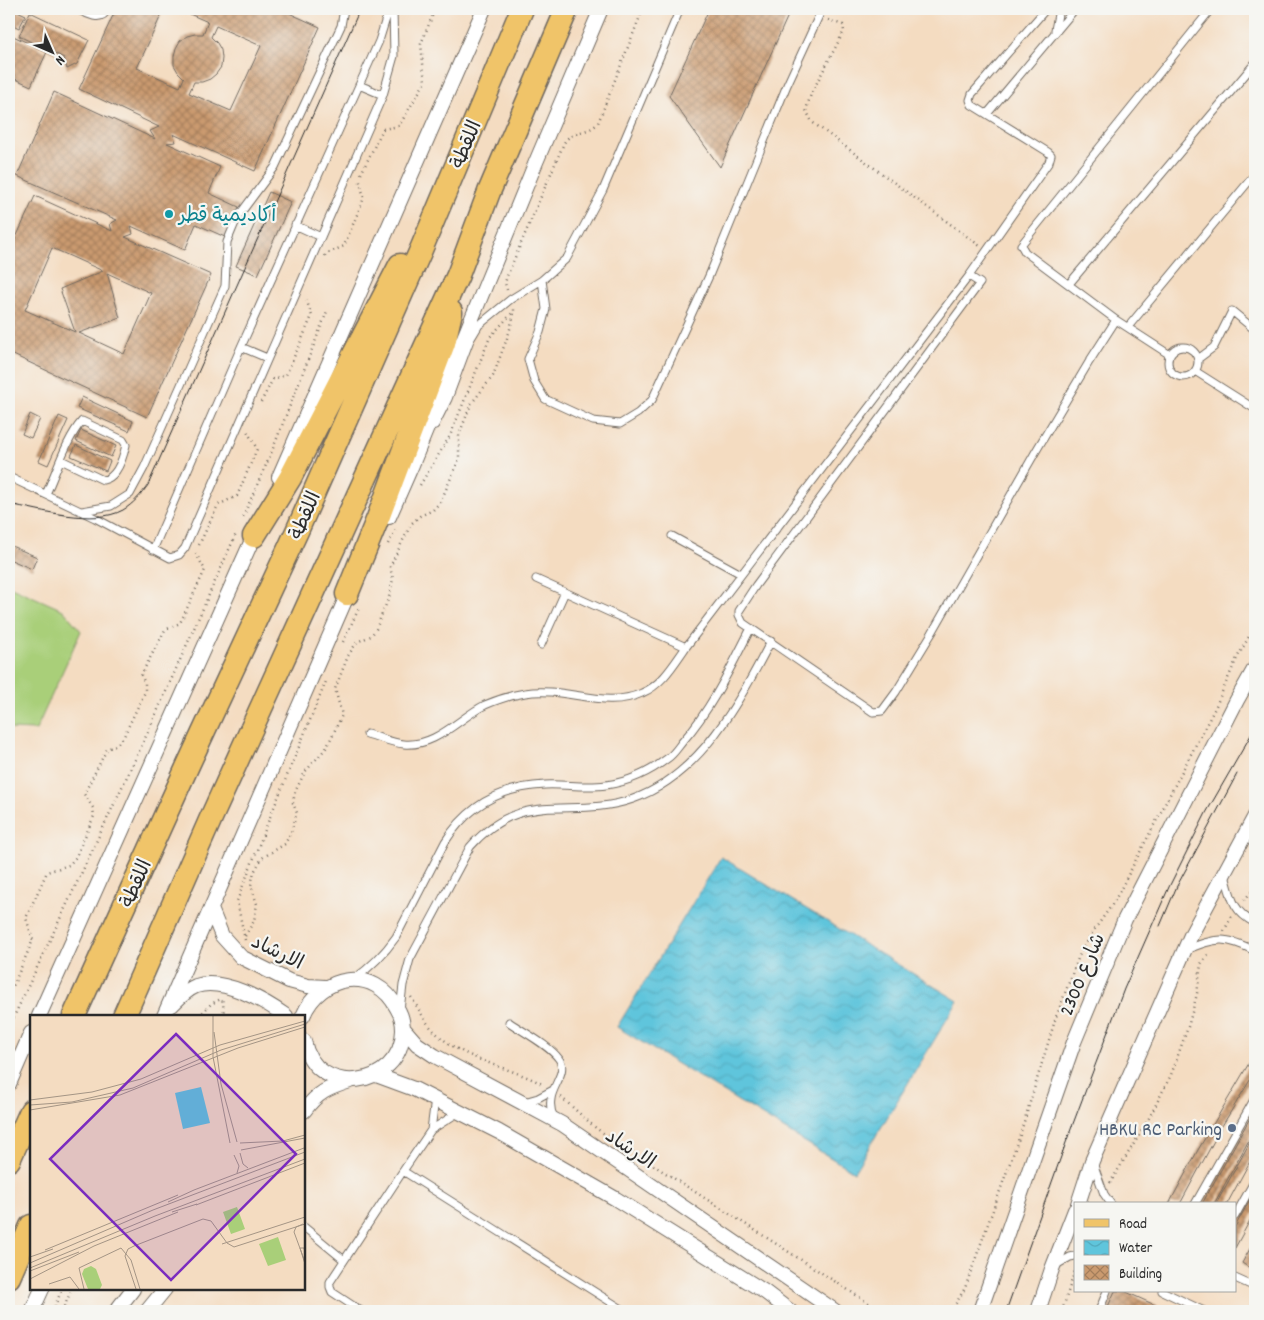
<svg xmlns="http://www.w3.org/2000/svg" width="1264" height="1320" font-family="Dekko,'Playpen Sans Arabic',sans-serif">
	<style>
		.pitch { fill: #a9cf79; stroke: #6a7d52 }
		.water { fill: url(#water-waves); stroke: #457884 }
		.building { fill: url(#building-cross-hatch); fill-rule: evenodd }
		.lines { fill: none; stroke-linecap: round; stroke-linejoin: round }
		.lane-casing { stroke: #716960; stroke-width: 9 }
		.street-casing { stroke: #716960; stroke-width: 16 }
		.primary-casing { stroke: #716960; stroke-width: 25 }
		.path { stroke: #716960; stroke-width: 2.5; stroke-dasharray: 1 4; stroke-linecap: butt }
		.lane { stroke: #fff; stroke-width: 7 }
		.street { stroke: #fff; stroke-width: 14 }
		.primary { stroke: #f0c469; stroke-width: 22 }
		.tram { stroke: #2b2b2b; stroke-width: 1 }
		.culture-dot { fill: #0f9aa8; stroke: #f6f6f2; stroke-width: 2 }
		.service-dot { fill: #5c6f8a; stroke: #f6f6f2; stroke-width: 2 }
		.labels { text-anchor: middle; stroke-width: 4.5; stroke-linejoin: round; paint-order: stroke }
		.street-label { font-size: 20px; fill: #2b2b2b; stroke: #f6f6f2 }
		.culture-label { font-size: 20px; fill: #0d838f; stroke: #f6f6f2; text-anchor: start }
		.service-label { font-size: 20px; fill: #4e5e75; stroke: #f6f6f2; text-anchor: end }
		.inset-road { fill: none; stroke: #a49585; stroke-width: 1 }
		.view { fill: #7b2cbf; fill-opacity: 0.15; stroke: #7b2cbf; stroke-width: 2.5 }
		.inset-edge { fill: none; stroke: #2b2b2b; stroke-width: 2.5 }
	</style>
	<defs>
		<pattern id="water-waves" width="16" height="10" patternUnits="userSpaceOnUse" patternTransform="scale(1.25)"><rect width="16" height="10" fill="#5fc5dc"/><path d="M0 5q4-4 8 0t8 0" fill="none" stroke="#53a9bd"/></pattern>
		<pattern id="building-cross-hatch" width="8" height="8" patternUnits="userSpaceOnUse" patternTransform="scale(1.25)"><rect width="8" height="8" fill="#ca9a6f"/><path d="M0 0l8 8M0 8l8-8" fill="none" stroke="#a47e5b"/></pattern>
	</defs>
	<rect width="100%" height="100%" fill="#f6f6f2"/>
	<filter id="ink" filterUnits="userSpaceOnUse"><feTurbulence type="fractalNoise" baseFrequency=".02" numOctaves="2"/><feDisplacementMap in="SourceGraphic" scale="10" xChannelSelector="R" yChannelSelector="G"/><feConvolveMatrix kernelMatrix="1 2 1 2 8 2 1 2 1" color-interpolation-filters="sRGB"/></filter>
	<filter id="wash" filterUnits="userSpaceOnUse"><feTurbulence type="fractalNoise" baseFrequency=".0096" numOctaves="4" result="noise"/><feDisplacementMap in="SourceGraphic" scale="20" xChannelSelector="R" yChannelSelector="G"/><feGaussianBlur stdDeviation="1.12" result="paint"/><feColorMatrix in="noise" values="0 0 0 0 0 0 0 0 0 0 0 0 0 0 0 0 0 1.4 0 .05"/><feComposite in="paint" operator="in"/></filter>
	<g filter="url(#wash)">
		<rect width="100%" height="100%" fill="#f4dcc1"/>
		<path class="pitch" d="M9 586 63 610 81 631 36 730 9 729Z"/>
		<path class="water" d="M721 857 958 1001 854 1172 617 1027Z"/>
		<g id="blocks">
			<path class="building" d="M9 9H13L26 15 19 28 9 23Z
				M116 9H164L137 68 180 87 184 78 178 72 174 65V56L176 48 180 41 187 36 195 34H203L208 22 178 9H280L320 27 255 171 173 134 176 142 167 143 220 167 209 193 239 207 225 237 196 224 185 250 131 226 133 234 125 237 211 275 147 417 9 353V253L35 196 112 231 110 224 117 220 17 176 54 92 155 139 150 131 159 127 79 89ZM216 26 261 46 231 111 189 93 194 82H202L210 79 216 74 221 67 222 58 221 50 217 43 211 37ZM52 248 103 271 60 289 75 332 25 310ZM107 273 151 293 124 354 79 333 120 318Z
				M709 9H791L720 167 669 96Z
				M30 12 89 40 77 64 67 69 64 58 19 36Z
				M9 34 47 52 31 86 9 76Z
				M269 192 291 202 258 275 236 266Z
				M82 397 133 421 129 431 77 408Z
				M30 414 40 419 31 438 22 434Z
				M59 416 68 420 48 465 39 461Z
				M81 430 116 446 111 457 76 441Z
				M76 445 110 461 106 471 71 456Z
				M9 545 37 557 32 569 9 559Z
				M1255 1053V1072L1222 1126 1180 1204H1169L1198 1150Z
				M1255 1109V1129L1214 1204H1202Z
				M1255 1133V1152L1227 1204H1216Z
				M1255 1190V1211L1235 1248V1227Z
				M1255 1240V1261L1251 1269 1242 1263Z
				M1115 1291H1124L1168 1311H1106Z"/>
		</g>
	</g>
	<g filter="url(#ink)">
		<use href="#blocks" fill-opacity="0" stroke="#716960" stroke-width="1"/>
		<g class="lines">
			<defs>
				<path id="lane" d="M77 9C88 14 101 23 108 9
					M1055 30 1059 9
					M359 85 383 95
					M987 114 1075 9
					M295 225 321 237
					M969 276 980 283 756 585 739 611V615L743 623 873 712 882 711 896 692 932 633 1036 451 1089 362 1116 320
					M542 280 546 309 540 332 528 359 534 381 545 399 593 421 620 424 638 413 652 400 709 276 787 85 822 9
					M1069 284 1255 63
					M1128 327 1255 174
					M241 347 267 358
					M1168 362a15 15 0 1 1 30 0a15 15 0 1 1-30 0Z
					M1170 355 1116 320 1025 252 1021 245 1211 9
					M1198 359 1214 347 1232 311 1255 330
					M1195 371 1255 409
					M435 425 448 399 470 340 479 325 511 299 542 280 567 258 603 190 680 9
					M9 477 95 518 170 558 179 555 185 548 383 95 394 56 393 9
					M46 494C56 472 67 438 82 421L123 440 126 445C123 458 117 478 103 480L61 460
					M82 511 111 506 130 494 144 468 225 286 227 242 237 218 275 167 341 26 344 9
					M672 536 741 574
					M153 550 241 347 379 41 389 9
					M536 579 686 647
					M541 645 565 592
					M367 734C379 737 392 743 404 744 436 747 459 718 485 705 497 700 512 695 525 693 565 686 605 710 642 693 662 685 674 664 686 647L969 276 1049 162 1051 155 1048 152 972 105 970 100 972 94 1046 9
					M1225 875C1231 897 1233 912 1255 923
					M1185 950C1217 938 1224 935 1255 951
					M354 979C371 967 384 954 396 937L445 842C468 805 501 787 545 785 565 784 586 788 606 785 628 782 650 772 668 758 674 754 678 747 683 741 712 708 731 667 751 628
					M400 1010 403 985 410 959 470 847C524 786 570 821 633 799 701 775 739 702 771 641
					M509 1022C523 1032 549 1045 559 1059 568 1071 552 1086 551 1099 550 1105 551 1112 554 1118
					M524 1102 538 1098 553 1090
					M431 1130 435 1099
					M1093 1163 1104 1194 1111 1204
					M403 1171 431 1130 459 1112
					M1195 1204 1255 1098
					M1235 1216 1255 1180
					M304 1227 344 1260
					M1056 1265 1070 1257 1075 1256
					M1235 1278 1255 1287
					M1162 1291 1204 1311
					M361 1311 332 1292 330 1287V1282L403 1171 625 1311
					M1099 1311 1107 1291"/>
				<path id="street" d="M279 477 484 9
					M389 517 411 467 536 162 601 9
					M211 909 222 936 241 957 289 981 308 986 325 987
					M172 1005C179 998 186 990 196 986 223 977 265 1001 286 1016
					M39 1016 257 529
					M164 1016 350 589
					M303 1016C320 974 375 965 397 1008 401 1014 403 1022 403 1030 402 1089 315 1100 304 1041
					M403 1028 417 1044 435 1056 562 1124 835 1311
					M376 1075 414 1089 499 1132 616 1199 765 1292 790 1311
					M9 1084 31 1033
					M304 1111C318 1092 328 1088 350 1081
					M1078 1204 1092 1161 1192 933 1255 816
					M32 1311 42 1289
					M116 1311 133 1289
					M147 1311 165 1289
					M980 1311 1074 1042 1125 919 1237 700 1255 668
					M1038 1311 1052 1269 1075 1210"/>
				<path id="primary" d="M254 536 290 478 400 265
					M347 594 378 518 444 343 451 312
					M74 1016 189 763 297 531 420 252 522 9
					M124 1016 211 818 458 275 489 192 567 9
					M9 1160 31 1111
					M9 1277 31 1226"/>
			</defs>
			<use href="#lane" class="lane-casing"/>
			<use href="#street" class="street-casing"/>
			<use href="#primary" class="primary-casing"/>
			<path class="path" d="M828 20 843 25 844 31 811 94 806 110 812 122 980 246
				M361 174 383 129 399 126 425 82 421 44 435 9
				M325 256 326 254 344 246 364 198 359 178
				M507 290 505 283 507 276 564 143C571 130 589 134 598 123L643 9
				M261 402 273 379 286 375 312 316 306 299
				M420 485 450 436 490 337 514 311V309
				M243 517 270 456 328 309
				M388 544 396 529
				M199 545 218 505 237 496 257 449 247 431
				M343 642 359 608
				M1244 900 1255 888
				M1224 931 1232 916
				M245 936 254 921 257 904 251 885 254 872 262 858 285 844 291 832 297 813 293 803 295 792 305 772 327 747 342 715 335 689 348 656 357 642 371 636 376 629 389 597 393 579 390 567 411 524 420 516 433 510 441 501 459 459V435L471 404 493 376 509 333 514 313
				M245 940 237 901 270 817 327 679
				M9 988 13 986 33 940 26 918 47 872 69 865 76 857 94 816 93 808 84 794 107 749 116 745 123 738 145 692V683L141 675 165 630 180 623 205 570 195 552 196 550
				M411 997C417 1006 422 1016 428 1024 457 1061 505 1064 544 1085
				M199 1016 211 1004 221 999
				M222 1016 224 1010 222 998
				M9 1027 148 732 236 534
				M561 1097 597 1129 881 1311
				M1110 1183 1146 1124 1171 1075 1188 1027 1197 994 1201 964 1210 952
				M53 1311 62 1289
				M62 1311 72 1289
				M949 1311 955 1305 965 1288 1020 1135 1056 1017 1079 956 1090 936 1114 902 1215 708 1237 658 1255 626
				M1062 1311 1075 1270"/>
			<use href="#lane" class="lane"/>
			<use href="#street" class="street"/>
			<use href="#primary" class="primary"/>
			<path class="tram" d="M9 504C41 510 94 526 123 510 133 504 141 495 148 485L360 9
				M1160 926 1177 886 1237 774
				M1006 1311 1068 1137 1124 989 1169 887 1206 813 1255 728"/>
		</g>
	</g>
	<circle class="culture-dot" cx="169" cy="214" r="5"/>
	<circle class="service-dot" cx="1232" cy="1128" r="5"/>
	<g class="labels">
		<g class="street-label">
			<text transform="translate(465 144) rotate(-67)" y="7">اللقطة</text>
			<text transform="translate(304 515) rotate(-66)" y="7">اللقطة</text>
			<text transform="translate(135 883) rotate(-66)" y="7">اللقطة</text>
			<text transform="translate(278 951) rotate(26)" y="7">الارشاد</text>
			<text transform="translate(1081 974) rotate(-67)" y="7">شارع 2300</text>
			<text transform="translate(631 1148) rotate(34)" y="7">الارشاد</text>
		</g>
		<g class="culture-label">
			<text x="179" y="221">أكاديمية قطر</text>
		</g>
		<g class="service-label">
			<text x="1222" y="1135">HBKU RC Parking</text>
		</g>
	</g>
	<g transform="translate(30 1015)">
		<rect width="275" height="275" fill="#f4dcc1"/>
		<path d="M207 192 215 214 201 219 193 197ZM248 222 256 245 238 251 229 229ZM61 251 66 254 72 270 70 274H58L52 259 54 254Z" fill="#a9cf79"/>
		<path d="M171 72 180 108 153 114 145 78Z" fill="#5fc5dc"/>
		<path class="inset-road" d="M183 1V42L200 128M184 17 191 69 207 127M0 85 62 77 111 64 190 30 275 6M0 90 42 87 103 73 191 35 275 9M0 95 90 80 208 33 275 12M210 128 253 126 275 120M211 135 275 123M210 138 213 149 218 153M204 140 209 151 207 158M164 175 274 133M138 187 164 175M166 190 275 148M142 197 167 189M273 209 266 212 264 217 275 247M192 229 275 202M64 231 148 197M15 235 148 180M275 238 274 233H270L275 249M0 242 23 234M0 248 123 195 275 137M0 253 125 201 275 144M0 256 49 237M0 264 64 231M19 269 40 262 49 274M54 274 49 253 91 233 101 245 110 274M106 274 95 241 98 234 104 231 173 204 181 206 197 228 204 232 275 209"/>
		<path class="view" d="M146 19 266 139 141 265 20 144Z"/>
		<rect width="275" height="275" class="inset-edge"/>
	</g>
	<rect width="1264" height="1320" fill="none" stroke="#f6f6f2" stroke-width="30"/>
	<rect x="1074" y="1202" width="162" height="90" fill="#f6f6f2" stroke="#a5a5a2"/>
	<rect x="1084" y="1219" width="25" height="8" fill="#f0c469" stroke="#a5a5a2"/>
	<text x="1119" y="1228" font-size="15" fill="#2b2b2b">Road</text>
	<rect x="1084" y="1240" width="25" height="15" fill="url(#water-waves)" stroke="#a5a5a2"/>
	<text x="1119" y="1252" font-size="15" fill="#2b2b2b">Water</text>
	<rect x="1084" y="1265" width="25" height="15" fill="url(#building-cross-hatch)" stroke="#a5a5a2"/>
	<text x="1119" y="1278" font-size="15" fill="#2b2b2b">Building</text>
	<g transform="translate(52 52) rotate(135)" stroke="#f6f6f2" stroke-width="4" paint-order="stroke">
	<path d="M0-4L9 19L0 12L-9 19Z" fill="#2b2b2b"/>
	<text y="-8" font-size="14" font-weight="bold" text-anchor="middle" fill="#2b2b2b">N</text>
	</g>
</svg>
